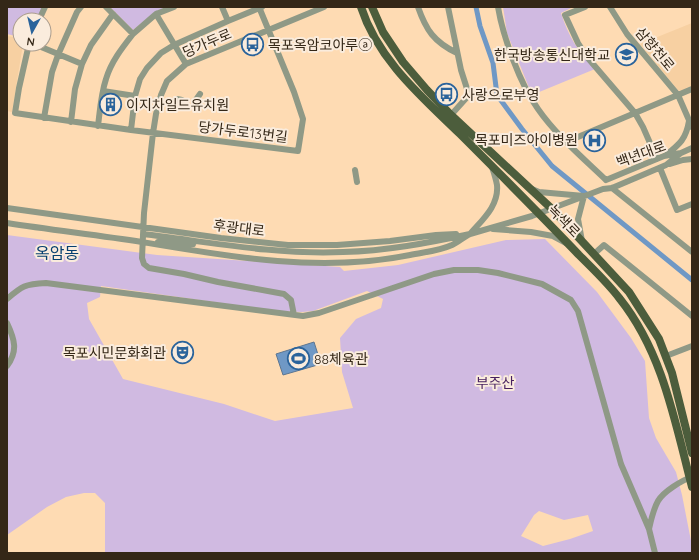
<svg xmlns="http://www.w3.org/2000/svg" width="699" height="560" font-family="Quicksand,'Noto Sans KR',sans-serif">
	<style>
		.built { fill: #f7d0a2 }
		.green { fill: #d0bae1; fill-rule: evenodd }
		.water { fill: #6f98c5; stroke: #5d7691 }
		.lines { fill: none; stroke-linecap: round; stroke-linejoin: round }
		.canal { stroke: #6f98c5; stroke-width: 5 }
		.minor { stroke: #8f9986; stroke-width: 6 }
		.major { stroke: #4c5d3c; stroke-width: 8 }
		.labels { text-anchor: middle; stroke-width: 4; stroke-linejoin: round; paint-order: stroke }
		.street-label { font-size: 14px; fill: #342717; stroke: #faecdd }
		.poi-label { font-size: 14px; fill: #342717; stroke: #faecdd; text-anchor: start }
		.park-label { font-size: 14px; fill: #482160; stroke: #faecdd }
		.quarter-label { font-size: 16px; fill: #063f70; stroke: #faecdd }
	</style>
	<rect width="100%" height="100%" fill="#fedbb3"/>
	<path class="built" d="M692 23V87L682 91 678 90 640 44Z
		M7 36 20 38V44H23L12 112 7 111Z"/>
	<path class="green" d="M7 7H43L36 20H20V37L7 34Z
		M110 7H166L155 12 133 30Z
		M503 7H573L561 13C568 35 578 52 595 69L532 95 507 33Z
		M7 235 157 255 340 267 344 271 398 265 506 240 545 239 597 292 631 338 645 361 649 418 656 438 676 472 682 495 692 546V553H105V503L95 493H84L66 497 47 507 7 535ZM101 286 278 311 302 312 313 311 367 291 383 299 381 308 356 319 340 338 342 372 353 408 275 421 224 404 123 379 89 319 87 303 100 297ZM539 511 564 520 588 515 593 531 570 539 543 546 521 536 534 515Z"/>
	<path class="water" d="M314 342 321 364 283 375 276 354Z"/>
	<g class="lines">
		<path class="canal" d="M476 7 480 26 493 63 497 95 522 129 552 166 692 280"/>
		<path class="minor" d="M106 7 133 34 156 14
			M174 7 156 14 186 64
			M222 7 228 21
			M418 7C426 30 434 42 457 53
			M448 7 461 70 469 95 451 115
			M498 7C503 37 520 84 538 109 556 135 583 158 606 180
			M585 7 565 15 578 43 587 57 635 113 643 127 657 159
			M610 7 627 34 678 95 692 127
			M39 20 45 7
			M29 44 19 88 15 113 131 130 135 96 140 79 147 68 161 53 174 45 228 21 262 7
			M34 44 82 64 75 89 71 122
			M82 64 91 45 113 14
			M103 91 135 96
			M195 101 200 94
			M171 106 177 99 182 100
			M44 118 52 72 58 55 77 12 81 7
			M98 126C100 110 101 94 106 79 111 62 122 48 133 34
			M131 130 298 151 303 119 294 92 259 7
			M566 142 692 89
			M666 155C680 144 686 139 689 121
			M670 164 683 160 692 159
			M660 168 677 210 692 204
			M355 170 357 182
			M606 180 664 156 681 153 692 148
			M612 188 692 252
			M532 189 539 192 584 196 578 219 582 241
			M7 208 221 238 288 245H337L390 241 436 235 456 234
			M7 223C52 230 97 235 142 242 230 257 321 273 410 255 424 252 439 251 452 245 458 242 464 237 470 234 428 243 386 251 343 252 276 255 209 242 143 234
			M493 229 531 232 553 236 566 243
			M470 234 532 216 603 189 612 188 666 165 681 153
			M470 234C482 220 499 206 497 185 496 179 494 173 492 167
			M158 242 193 244
			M594 254 604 245 692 316
			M7 299C22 286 25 284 46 283L303 316 319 313 434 274 454 270H478L498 273 542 284 571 300 578 311 621 464 649 529 655 553
			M294 315 291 300 284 294 218 282 184 274 149 268 144 264 142 258 144 213 153 133 156 114 161 95 167 81 186 64 324 7
			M7 323C15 340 18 351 7 366
			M666 356 692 346
			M649 529C651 520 653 510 658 501 663 492 682 480 692 477"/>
		<path class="major" d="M361 7C378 60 422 97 460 134 500 174 540 214 579 255 593 269 608 283 620 299 663 353 675 422 692 487
			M372 7 383 32 403 62 427 90 451 115 552 209 629 292 659 339 672 373 692 453"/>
	</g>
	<defs>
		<symbol id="bus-ring" viewBox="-11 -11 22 22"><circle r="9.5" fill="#faecdd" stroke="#2a639b" stroke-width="1.5"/><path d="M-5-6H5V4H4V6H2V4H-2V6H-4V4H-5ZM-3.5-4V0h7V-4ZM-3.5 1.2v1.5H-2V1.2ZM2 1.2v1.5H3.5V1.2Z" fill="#2a639b"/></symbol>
		<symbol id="university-ring" viewBox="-11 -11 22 22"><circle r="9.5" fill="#faecdd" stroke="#2a639b" stroke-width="1.5"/><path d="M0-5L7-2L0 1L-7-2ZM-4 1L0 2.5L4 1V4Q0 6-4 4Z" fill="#2a639b"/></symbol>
		<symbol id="building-ring" viewBox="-11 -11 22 22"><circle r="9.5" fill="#faecdd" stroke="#2a639b" stroke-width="1.5"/><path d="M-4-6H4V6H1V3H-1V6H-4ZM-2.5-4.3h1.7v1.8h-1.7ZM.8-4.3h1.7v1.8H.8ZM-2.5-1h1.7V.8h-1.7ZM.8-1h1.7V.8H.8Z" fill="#2a639b"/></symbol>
		<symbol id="hospital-ring" viewBox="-11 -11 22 22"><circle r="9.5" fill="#faecdd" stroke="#2a639b" stroke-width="1.5"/><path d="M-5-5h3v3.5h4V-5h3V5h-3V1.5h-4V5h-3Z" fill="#2a639b"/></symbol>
		<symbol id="theatre-ring" viewBox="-11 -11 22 22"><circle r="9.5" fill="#faecdd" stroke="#2a639b" stroke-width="1.5"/><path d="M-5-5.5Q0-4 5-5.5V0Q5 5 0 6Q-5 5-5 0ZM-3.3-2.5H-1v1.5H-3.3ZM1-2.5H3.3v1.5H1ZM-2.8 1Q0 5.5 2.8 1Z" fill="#2a639b"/></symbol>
		<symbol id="stadium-ring" viewBox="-11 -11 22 22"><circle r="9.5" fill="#faecdd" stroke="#2a639b" stroke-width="1.5"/><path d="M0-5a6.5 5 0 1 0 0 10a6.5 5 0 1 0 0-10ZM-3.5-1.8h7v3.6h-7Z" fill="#2a639b"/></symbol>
	</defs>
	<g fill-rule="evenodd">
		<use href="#bus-ring" x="240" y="32" width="25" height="25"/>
		<use href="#university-ring" x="614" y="42" width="25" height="25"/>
		<use href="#bus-ring" x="434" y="82" width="25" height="25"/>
		<use href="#building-ring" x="98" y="92" width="25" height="25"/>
		<use href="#hospital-ring" x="582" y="128" width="25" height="25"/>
		<use href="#theatre-ring" x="170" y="340" width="25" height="25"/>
		<use href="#stadium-ring" x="286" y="346" width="25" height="25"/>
	</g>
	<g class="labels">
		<g class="street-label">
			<text transform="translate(207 43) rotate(-23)" y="5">당가두로</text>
			<text transform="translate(655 49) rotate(50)" y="5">삼향천로</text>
			<text transform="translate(243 132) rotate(7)" y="5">당가두로13번길</text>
			<text transform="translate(641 154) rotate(-20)" y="5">백년대로</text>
			<text transform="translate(564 221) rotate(46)" y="5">녹색로</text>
			<text transform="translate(239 228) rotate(7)" y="5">후광대로</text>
		</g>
		<g class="poi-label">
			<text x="268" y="50">목포옥암코아루ⓐ</text>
			<text x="610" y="60" text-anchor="end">한국방송통신대학교</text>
			<text x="462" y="100">사랑으로부영</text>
			<text x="126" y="110">이지차일드유치원</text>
			<text x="578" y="145" text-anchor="end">목포미즈아이병원</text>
			<text x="166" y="358" text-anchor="end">목포시민문화회관</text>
			<text x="314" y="364">88체육관</text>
		</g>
		<g class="park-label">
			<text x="495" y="388">부주산</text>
		</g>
		<g class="quarter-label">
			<text x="57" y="259">옥암동</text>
		</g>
	</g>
	<rect width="699" height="560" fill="none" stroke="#342717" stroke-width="16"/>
	<g transform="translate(32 32) rotate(188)"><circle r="19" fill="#faecdd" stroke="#ab9d8e"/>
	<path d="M0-3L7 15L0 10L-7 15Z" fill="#2a639b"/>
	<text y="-6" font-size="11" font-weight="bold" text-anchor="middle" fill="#342717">N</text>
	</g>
</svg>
